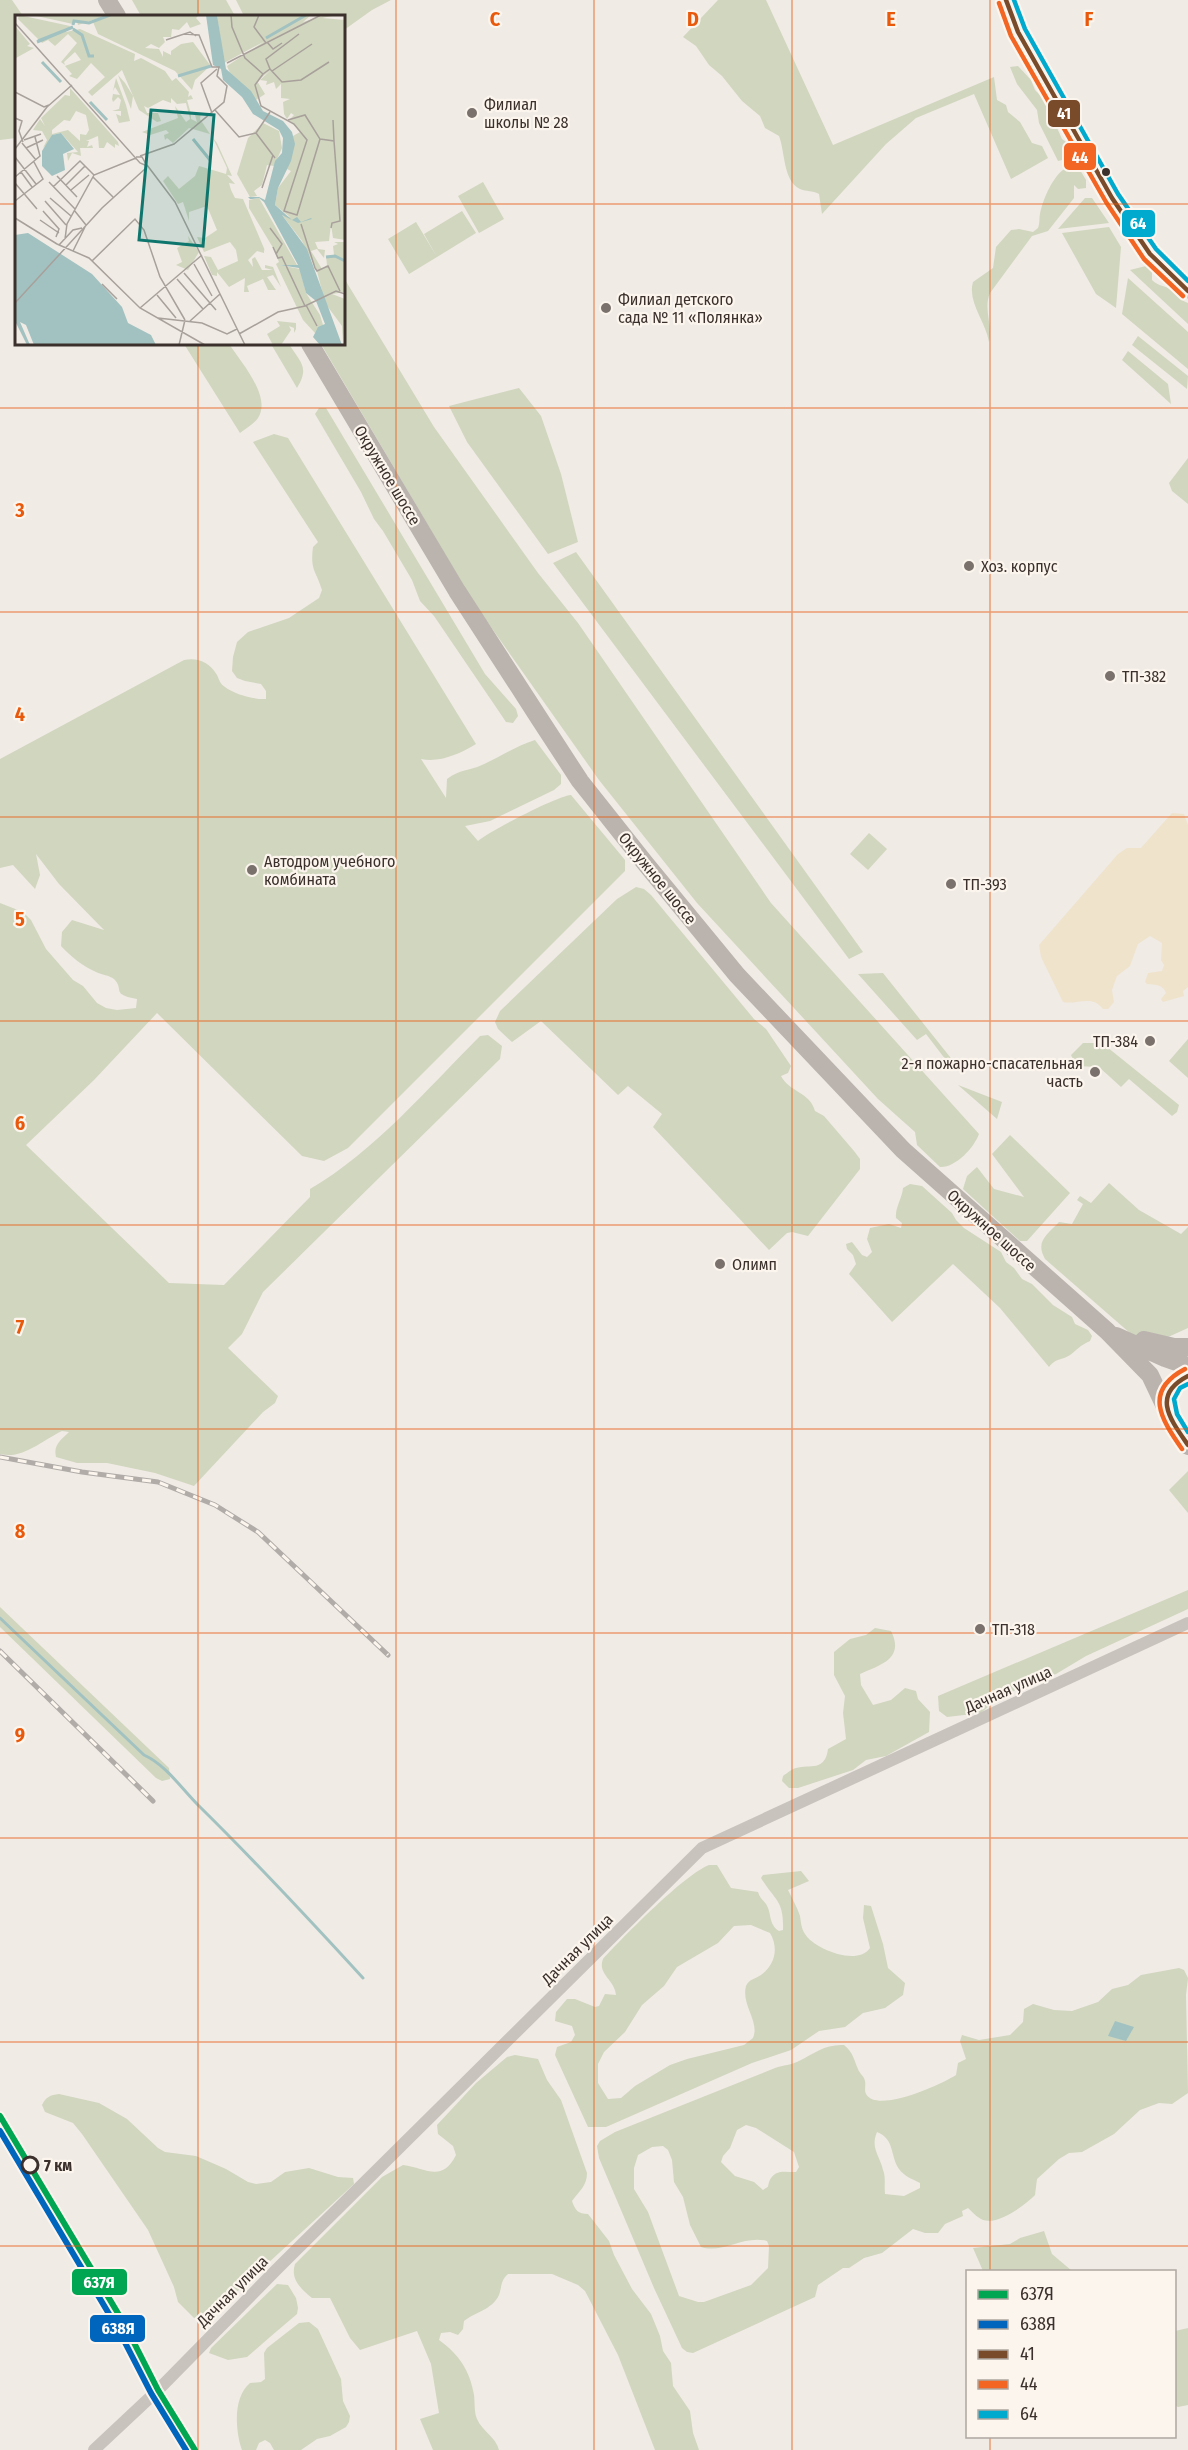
<svg xmlns="http://www.w3.org/2000/svg" width="1188" height="2450" font-family="'Fira Sans Condensed',sans-serif">
	<style>
		.green { fill: #d1d6bf; fill-rule: evenodd }
		.sand { fill: #efe3cc }
		.water { fill: #a1c2c1 }
		.lines { fill: none; stroke-linecap: round; stroke-linejoin: round }
		.stream { stroke: #a1c2c1; stroke-width: 3 }
		.minor { stroke: #c9c3be; stroke-width: 12 }
		.tertiary { stroke: #c9c3be; stroke-width: 15 }
		.secondary { stroke: #bab3ae; stroke-width: 18 }
		.primary { stroke: #b8b1ad; stroke-width: 20 }
		.rail-casing { stroke: #b1aca8; stroke-width: 5 }
		.rail { stroke: #fbf5ee; stroke-width: 3; stroke-dasharray: 9; stroke-linecap: butt }
		.bus-1-casing { stroke: #fbf5ee; stroke-width: 9 }
		.bus-2-casing { stroke: #fbf5ee; stroke-width: 9 }
		.bus-3-casing { stroke: #fbf5ee; stroke-width: 9 }
		.bus-1 { stroke: #7a4b2a; stroke-width: 4.5 }
		.bus-2 { stroke: #f26522; stroke-width: 4.5 }
		.bus-3 { stroke: #00a9ce; stroke-width: 4.5 }
		.rail-1-casing { stroke: #fbf5ee; stroke-width: 10 }
		.rail-2-casing { stroke: #fbf5ee; stroke-width: 10 }
		.rail-1 { stroke: #00a651; stroke-width: 6 }
		.rail-2 { stroke: #0065bd; stroke-width: 6 }
		.grid { fill: none; stroke: #e8590c; stroke-width: 1.5; stroke-opacity: 0.55 }
		.poi-dot { fill: #7a716c; stroke: #fbf5ee; stroke-width: 2 }
		.bus-dot { fill: #3b302b; stroke: #fbf5ee; stroke-width: 2 }
		.stop-dot { fill: #fbf5ee; stroke: #3b302b; stroke-width: 3 }
		.labels { text-anchor: middle; stroke-width: 4.5; stroke-linejoin: round; paint-order: stroke }
		.poi-label { font-size: 16px; fill: #3b302b; stroke: #fbf5ee; text-anchor: start }
		.street-label { font-size: 16px; fill: #3b302b; stroke: #fbf5ee }
		.stop-label { font-size: 16px; font-weight: bold; fill: #3b302b; stroke: #fbf5ee; text-anchor: start }
		.inset-river { fill: none; stroke: #a1c2c1; stroke-width: 3 }
		.inset-road { fill: none; stroke: #a8a09b; stroke-width: 1.5 }
		.view { fill: #0f766e; fill-opacity: 0.15; stroke: #0f766e; stroke-width: 3 }
		.inset-edge { fill: none; stroke: #3b302b; stroke-width: 3 }
		.grid-label { font-size: 20px; text-anchor: middle; font-weight: bold; fill: #e8590c; stroke: #fbf5ee; stroke-width: 4.5; stroke-linejoin: round; paint-order: stroke }
		.line-badge { stroke: #fbf5ee; stroke-width: 2 }
		.badge-label { font-size: 16px; text-anchor: middle; font-weight: bold; fill: #fff }
	</style>
	<rect width="100%" height="100%" fill="#f0ebe5"/>
	<path class="green" d="M0 0H12L23 16H16V138L0 140Z
		M132 0H226L235 16H141Z
		M236 0H391L372 10 344 30V16H244Z
		M718 0H766L833 145 994 77 997 100 1006 105 1008 112 1020 122 1032 143 1042 146 1048 158 1011 179 974 94 916 118 886 144 822 214 819 194C812 190 807 192 800 189 783 181 785 151 779 136L765 128 760 116 742 101 722 76 709 65 696 46 683 37Z
		M1018 66 1031 80 1035 90 1044 99 1062 139 1071 146 1074 157 1058 161 1039 123 1037 110 1017 84 1010 67Z
		M1067 167 1080 170 1086 180V188L1078 189 1074 185V198L1048 231 1032 236 990 293C983 309 993 325 989 342 986 322 967 302 973 282L993 268 996 247 1011 230 1019 229 1033 232 1038 228C1040 223 1039 219 1040 214 1043 199 1053 175 1067 167Z
		M483 182 504 219 479 233 458 196Z
		M1085 198H1092L1109 223 1058 229Z
		M462 211 476 233 437 257 424 234Z
		M416 222 437 257 409 274 388 239Z
		M1109 227 1121 247 1116 308 1096 294 1062 233Z
		M1146 266 1152 270V280C1159 287 1165 285 1171 290 1178 294 1179 300 1188 303V324L1130 270Z
		M344 278 434 427 538 573 578 623 771 903 979 1134C974 1148 955 1168 940 1167L917 1145 915 1132 878 1099 697 903 599 780 474 603 321 344H344Z
		M1128 278 1188 332V369L1122 314Z
		M1138 336 1188 376 1187 389 1132 345Z
		M184 344H229C241 362 272 397 258 418 254 424 245 429 240 433Z
		M271 344H289C300 362 310 367 297 388Z
		M1128 351 1168 384 1171 404 1122 360Z
		M519 388 541 416 561 474 578 542 548 554 467 442 449 406Z
		M319 408H326L485 674 516 709 518 716 513 723 506 722 502 716 434 616 420 601 412 580 383 531 374 519 361 492 315 414Z
		M274 434 288 438 476 744C460 754 439 763 421 759L446 798 447 779C460 769 469 771 482 765 500 757 516 746 535 740L561 775V784L554 790 490 821 465 826 478 841C488 832 557 796 571 795L625 860V871L348 1148 324 1161 302 1156 157 1013 94 1080 26 1145 169 1283 224 1285 310 1197V1189C374 1152 428 1088 480 1036L488 1035 502 1046 500 1059 263 1292 242 1334 228 1348 278 1396 275 1403 263 1412 194 1486 155 1473 107 1463H77L56 1457C53 1445 61 1440 69 1432L62 1431C43 1440 22 1460 0 1454V903L23 912 31 920 46 949 73 980 83 986 97 1003 106 1008 117 1010 136 1008 137 999C110 994 125 990 114 979 109 975 102 975 96 972 84 967 70 956 61 946L62 932 72 920 104 930 59 884 36 854 40 875 35 889 13 865 0 868V759L184 660C197 657 210 662 217 675 219 679 220 684 225 687 234 694 254 700 266 699V691L261 684 245 681 237 678 232 671 233 657 237 642 248 632 289 618 319 598 322 590C316 570 310 571 313 547L318 542 253 442Z
		M1188 458V504L1172 491 1169 483Z
		M576 552 863 952 849 959 553 563Z
		M869 833 887 849 868 870 850 854Z
		M636 887 644 889 651 895 754 1019 766 1029 791 1066 788 1073 781 1076C789 1092 810 1092 815 1111L824 1116 854 1151 860 1159V1169L808 1236 792 1232 787 1233 769 1250 653 1127 662 1114 628 1086 618 1095 541 1021 512 1042 498 1029 495 1022 500 1011 617 899Z
		M883 973 954 1062 949 1064 926 1034 917 1040 858 974Z
		M1188 1039V1078L1169 1061Z
		M1083 1043H1102L1179 1105 1177 1112 1172 1116 1129 1079 1121 1087 1099 1067 1076 1066 1071 1055Z
		M958 1085 1002 1102 997 1119Z
		M1010 1135 1070 1193 1027 1241H1020L963 1189 967 1176 977 1167 994 1189 1024 1197 992 1154Z
		M1109 1183 1139 1210 1181 1234 1188 1227V1328L1146 1347 1045 1259C1035 1241 1047 1235 1059 1222L1072 1224 1083 1204 1077 1200 1080 1196 1091 1203Z
		M910 1184 922 1186 952 1213 956 1220 964 1228 1001 1252 1006 1262 1014 1268 1022 1279 1032 1284 1053 1305 1072 1317 1075 1324 1088 1330 1092 1336 1090 1341C1079 1346 1078 1349 1070 1355 1061 1361 1057 1357 1049 1367L1000 1308 953 1264 892 1322 849 1274 856 1264 853 1255 847 1249 846 1244 852 1242 862 1255 867 1257 872 1252 867 1239 870 1228 889 1224 901 1228 902 1223 896 1218C895 1207 902 1199 903 1188Z
		M1188 1471V1513L1169 1490Z
		M1188 1590V1609L1086 1656 1056 1674 1045 1677 998 1698 981 1713 947 1717 939 1711 938 1696Z
		M0 1607 169 1768 170 1779 162 1781 156 1778 0 1627Z
		M875 1628 891 1631C905 1659 880 1665 860 1674L861 1685 873 1705 891 1700 905 1688 916 1691 918 1699 930 1712 929 1732 886 1756 866 1760 853 1770 798 1788H789L782 1781 783 1776C787 1773 792 1769 796 1768 810 1764 825 1772 828 1749L846 1739 843 1713 845 1696 834 1675V1652L850 1639 866 1635Z
		M709 1865H717L731 1888 758 1892C760 1898 762 1899 766 1904 772 1913 768 1924 779 1931L783 1930C784 1900 775 1901 761 1878L763 1875 801 1871 809 1881 788 1890C792 1898 797 1907 800 1916 801 1922 801 1928 805 1934 813 1948 857 1967 870 1948L863 1918 864 1905 871 1906 883 1944 888 1968 905 1983 903 1995 885 2008 863 2013 845 2027 819 2031 791 2050 752 2063 606 2127H588L555 2055 557 2047 571 2042 575 2035 572 2026 555 2021 556 2012 567 1999H575L595 2007 599 2006 605 1994 616 1995C615 1980 597 1974 603 1959 623 1937 685 1874 709 1865ZM751 1925 770 1933C779 1948 775 1965 761 1975 755 1979 749 1979 746 1986 741 2005 760 2021 753 2038L744 2045 687 2059 670 2065 635 2086 621 2098 608 2099 598 2083V2064L604 2052 625 2032 642 2005 664 1986 677 1967 718 1943 734 1926Z
		M1179 1968 1184 1970 1188 1978 1186 1995 1188 2093 1172 2104 1159 2103 1140 2110 1114 2134 1082 2152 1069 2153 1059 2159 1037 2179 1035 2195C1025 2205 999 2225 983 2220 978 2218 972 2212 968 2208L962 2211 963 2216 945 2224 938 2233H925L913 2229 882 2253 864 2258 849 2268H843L818 2285 815 2297 693 2353 687 2352 682 2348 654 2288 599 2158 597 2146 600 2141 615 2132 775 2068C783 2065 792 2065 799 2061 815 2053 825 2044 844 2045 853 2052 854 2060 858 2069 859 2073 864 2076 865 2081 866 2085 864 2090 866 2094 877 2114 942 2084 956 2075L958 2063 966 2059 960 2041 962 2035 979 2040 1010 2035 1023 2022 1024 2009 1033 2004 1054 2010 1072 2011 1098 2002 1112 1989 1128 1985 1141 1975ZM746 2125 756 2128 794 2152 799 2167 796 2172C784 2172 774 2169 769 2182 767 2189 770 2185 763 2190L754 2182 735 2176 721 2162 723 2156 730 2148 737 2130ZM877 2132C895 2139 890 2156 899 2169 904 2176 912 2179 920 2183V2188L904 2196 885 2194C884 2186 886 2177 883 2170 880 2156 870 2148 877 2132ZM663 2146 668 2150 672 2160 674 2182 683 2197 690 2225 701 2247C723 2254 743 2235 767 2241L769 2246 768 2268 751 2285 704 2302H698L679 2296 648 2212 634 2189V2168L638 2155 652 2147Z
		M515 2055 538 2059 547 2080 561 2100 587 2173C587 2186 579 2191 572 2201 575 2210 578 2214 588 2214L609 2241 614 2255 632 2289 651 2314 660 2336 663 2351 671 2363 673 2386 690 2411 693 2433 699 2450H655L618 2355 585 2291 578 2285 552 2274H508C500 2281 502 2287 499 2295 492 2310 475 2312 464 2321L463 2329 458 2335 450 2332 441 2333 439 2340C459 2354 470 2371 474 2395 475 2403 474 2412 477 2419 482 2431 496 2437 499 2450H433L420 2419 439 2413 431 2364 417 2331 360 2350 350 2338 330 2298H312C301 2289 290 2279 295 2264L382 2177 403 2165C426 2168 442 2183 456 2155L453 2146 438 2134 437 2125 476 2083 507 2057Z
		M59 2094 99 2103 127 2119 158 2148 165 2152 196 2156 226 2169 248 2182 256 2184 271 2182 285 2172 309 2168 338 2177 353 2178 354 2184 215 2312 194 2318 178 2302 174 2287 148 2230 82 2134 73 2123 45 2112 42 2105C46 2097 50 2095 59 2094Z
		M1044 2231 1052 2254 1072 2271H983L973 2248 1010 2244 1020 2238Z
		M277 2284 288 2285 296 2298 298 2308 297 2314 270 2337 247 2357 228 2360 209 2353 211 2348Z
		M309 2322 318 2329 341 2379 343 2401 350 2416 349 2422 346 2427 330 2436 317 2439 301 2450H274L270 2443 265 2440 259 2443 256 2450H242C235 2430 233 2397 250 2383L261 2382 265 2379 264 2353 267 2348 299 2323Z
		M1188 2328V2405L1178 2407 1174 2405 1175 2331Z"/>
	<path class="sand" d="M1172 813 1184 814 1188 825V987L1183 991 1184 996 1163 1002 1161 999 1166 993C1163 984 1155 985 1147 984L1145 982 1148 973 1162 971 1164 965 1161 960 1162 943 1150 936 1138 944 1130 966 1117 976 1112 990 1114 1002 1108 1009H1103C1092 994 1077 1005 1063 1002L1041 957 1039 945 1118 854 1127 848H1141Z"/>
	<path class="water" d="M1115 2021 1134 2027 1126 2041 1108 2036Z"/>
	<g class="lines">
		<path class="stream" d="M0 1618 144 1755C166 1765 181 1788 198 1805 255 1861 309 1919 363 1978"/>
		<path class="minor" d="M94 2450 158 2390 280 2266 702 1848 1188 1623"/>
		<path class="tertiary" d="M1006 0 1018 32 1112 198 1150 254 1188 291"/>
		<path class="secondary" d="M107 0 117 16
			M310 344 457 591 539 718 580 781 645 863 737 975 903 1150 1107 1331 1150 1375 1167 1411
			M1116 1336 1165 1358 1188 1366
			M1144 1340 1174 1347H1188"/>
		<path class="primary" d="M1188 1376C1148 1391 1172 1422 1188 1445"/>
		<defs>
			<path id="rail" d="M0 1457 82 1472 158 1482 215 1505 258 1532 388 1655
				M0 1651 153 1801"/>
		</defs>
		<use href="#rail" class="rail-casing"/>
		<use href="#rail" class="rail"/>
		<defs>
			<path id="bus-1" d="M1006 0 1018 32 1112 198 1150 254 1188 291
				M1188 1376C1151 1395 1170 1419 1188 1445"/>
			<path id="bus-2" d="M999 3 1011 36 1106 202 1144 259 1183 296
				M1182 1449C1161 1419 1143 1391 1185 1369"/>
			<path id="bus-3" d="M1014 0 1025 29 1118 194 1156 249 1188 281
				M1188 1384 1180 1388 1174 1399 1177 1414 1188 1432"/>
		</defs>
		<use href="#bus-1" class="bus-1-casing"/>
		<use href="#bus-2" class="bus-2-casing"/>
		<use href="#bus-3" class="bus-3-casing"/>
		<use href="#bus-1" class="bus-1"/>
		<use href="#bus-2" class="bus-2"/>
		<use href="#bus-3" class="bus-3"/>
		<defs>
			<path id="rail-1" d="M0 2116 125 2325 158 2390 195 2450"/>
			<path id="rail-2" d="M0 2131 118 2329 151 2393 186 2450"/>
		</defs>
		<use href="#rail-1" class="rail-1-casing"/>
		<use href="#rail-2" class="rail-2-casing"/>
		<use href="#rail-1" class="rail-1"/>
		<use href="#rail-2" class="rail-2"/>
	</g>
	<path class="grid" d="M198 0V16M396 0V2450M594 0V2450M792 0V2450M990 0V2272M0 204H16M344 204H1188M198 344V2450M0 408H1188M0 612H1188M0 817H1188M0 1021H1188M0 1225H1188M0 1429H1188M0 1633H1188M0 1838H1188M0 2042H1188M0 2246H1188M990 2436V2450"/>
	<g class="poi-dot">
		<circle cx="472" cy="113" r="6"/>
		<circle cx="606" cy="308" r="6"/>
		<circle cx="969" cy="566" r="6"/>
		<circle cx="1110" cy="676" r="6"/>
		<circle cx="252" cy="870" r="6"/>
		<circle cx="951" cy="884" r="6"/>
		<circle cx="1150" cy="1041" r="6"/>
		<circle cx="1095" cy="1072" r="6"/>
		<circle cx="720" cy="1264" r="6"/>
		<circle cx="980" cy="1629" r="6"/>
	</g>
	<circle class="bus-dot" cx="1106" cy="172" r="5"/>
	<circle class="stop-dot" cx="30" cy="2165" r="8"/>
	<g class="labels">
		<g class="poi-label">
			<text x="484" y="110">Филиал<tspan x="484" dy="18">школы № 28</tspan></text>
			<text x="618" y="305">Филиал детского<tspan x="618" dy="18">сада № 11 «Полянка»</tspan></text>
			<text x="981" y="572">Хоз. корпус</text>
			<text x="1122" y="682">ТП-382</text>
			<text x="264" y="867">Автодром учебного<tspan x="264" dy="18">комбината</tspan></text>
			<text x="963" y="890">ТП-393</text>
			<text x="1138" y="1047" text-anchor="end">ТП-384</text>
			<text x="1083" y="1069" text-anchor="end">2-я пожарно-спасательная<tspan x="1083" dy="18">часть</tspan></text>
			<text x="732" y="1270">Олимп</text>
			<text x="992" y="1635">ТП-318</text>
		</g>
		<g class="street-label">
			<text transform="translate(388 475) rotate(59)" y="6">Окружное шоссе</text>
			<text transform="translate(658 878) rotate(51)" y="6">Окружное шоссе</text>
			<text transform="translate(992 1230) rotate(42)" y="6">Окружное шоссе</text>
			<text transform="translate(1008 1689) rotate(-24)" y="6">Дачная улица</text>
			<text transform="translate(577 1949) rotate(-45)" y="6">Дачная улица</text>
			<text transform="translate(232 2291) rotate(-45)" y="6">Дачная улица</text>
		</g>
		<g class="stop-label">
			<text x="44" y="2171">7 км</text>
		</g>
	</g>
	<g transform="translate(15 15)">
		<rect width="330" height="330" fill="#f0ebe5"/>
		<path d="M4 0 55 11 51 17 65 14 120 39 119 46 126 43 150 56 157 66 161 63 174 77 173 82 176 80 178 84 172 85 176 99V104L182 107 180 100 186 98 185 104 195 119 174 113 158 128 152 123 150 125 149 120 154 118 151 115 135 120 127 117 163 103 160 91 171 107 175 104 171 88 162 89 156 83V88L148 85 133 93 129 91 132 98H143L146 106 142 107 124 95 107 55 77 81 73 77 90 62 76 48 62 64 54 61 57 59 50 51 66 45 60 37 49 47 50 50 46 47 62 28 53 19 40 31 33 25 27 28 3 4ZM17 0H93L63 10 62 6 58 9ZM98 0H184L181 3 186 9 175 13 172 7 164 15 157 14 156 22H148L150 27 144 33 136 29 130 33 144 34 148 42V36L156 40V36L166 29 178 27 195 50 185 53 195 51 180 65 177 75 160 56 83 19 78 7ZM202 0H296L288 7 311 0 317 1 307 3 330 5V225L318 223 316 209 314 226 300 227 303 234 310 235 309 243 302 234 296 236 307 254 312 250 311 241 319 240 318 231 323 229 319 227H330V277L317 279 330 284 328 328 327 311 310 288 302 256 287 226 267 200 275 202 260 190 263 173 276 156 272 154 278 121 285 117 274 105 279 100 276 98 272 104 269 99 268 87 275 84 266 83V69L261 74 259 67 251 70 252 66 245 65 256 55 242 66 250 79 241 85 215 58 212 51 250 26 209 48ZM0 11 15 29 12 31 19 33 1 43ZM103 60 110 68 118 81 116 94ZM101 63 111 90 115 106 104 108 101 99 106 101V96H97L104 94 106 85 103 82 98 87 97 84 98 79 105 80 100 72 98 76ZM55 73 103 127 104 131 100 129V133L92 127 89 133H84L83 121 71 126H74L72 132 77 130 78 133H65L66 141 57 138 53 146 52 138 63 137 46 118 37 120 36 126 28 133 32 125 27 116 18 115 25 104 30 111 26 103 50 80 55 81ZM61 96 71 100 74 115 71 120 65 119V126L53 115 37 119V115L49 105 55 106ZM248 108 264 116 267 133 259 151 252 150 247 170 239 176 242 181 235 182 222 159 233 123ZM198 123 202 128 217 161 212 160 220 169 214 168 216 175 220 183 228 184 251 238 249 234V238L242 236 233 245 238 252 237 244 240 242 247 255H258L250 253V250L258 252 266 272 258 260 252 262 261 275H253L248 264 232 271 234 277H229L230 263 214 272 202 257V261L197 260 189 241 196 242 203 255 223 246 221 235 215 227 189 237 182 222 190 223 202 215 192 191 174 197V206L168 187 163 189 148 166 153 161 164 174 180 161 184 151 211 159 212 153ZM244 183 282 250H264L285 254 291 278 305 300 308 310 300 318 288 305 261 249 264 247 257 231 234 193V185ZM173 221 184 237 173 255 161 250 167 247 162 233 174 226ZM262 306 281 308V314L279 318V313L274 311 276 315 266 330H258L252 319 265 311Z" fill="#d1d6bf" fill-rule="evenodd"/>
		<path d="M191 0H202L211 54 236 76 248 96 268 106 277 117 280 129 276 146 263 173 260 190 277 205 282 202 286 207 296 203 297 204 283 208 267 200 292 234 327 330H305L298 322 303 312 310 309 301 286 291 278 284 253 264 250H283L249 187 244 183 237 184H235L233 182H244L250 185 260 146 267 138 268 123 264 115 238 99 227 82 208 65 206 54 198 50ZM46 118 59 134 48 139 50 155 37 161 27 151V136L37 120ZM13 218 77 259 107 292 113 308 136 320 141 330H19L11 310 5 307 15 330H12L0 306V220Z" fill="#a1c2c1"/>
		<path class="inset-river" d="M58 10 59 6 74 8 95 0M58 14 67 20 74 41H79M251 23 291 0M23 26 48 16M22 27 58 12M27 47 46 67M163 61 196 51M75 87 92 105M178 124 195 145M311 242 320 241 330 246"/>
		<path class="inset-road" d="M216 0 217 12 230 43 248 59 240 70 246 91 279 109 292 125 269 196 282 200 305 124 290 100 273 105M244 0 239 12 251 28M0 8 125 148 132 151 127 142H121M151 25 175 17 181 21M252 27 258 34 267 28M212 48 306 0M255 54 251 44 284 19M257 56 297 29M248 59 255 54 267 67 286 65 314 47M0 77 29 92 34 90M32 92 57 70M200 95 224 122 241 118 255 97M197 98 186 68 202 54M0 103 7 106 4 116 8 127M318 105 319 126M241 118 260 143M305 124 319 126 325 206 317 208 316 213M9 125 26 119M7 128 21 145M11 133 28 125M0 134 32 92M125 141 159 129 209 87 212 71 202 61 204 52H197L184 20 169 19M0 142 21 169M132 150 160 187 230 330M6 157 17 172M42 161 62 182M0 162 25 141 20 122M78 162 98 182M34 167 60 194M0 168 22 194M51 170 70 151M38 172 65 146 79 160M247 173 258 140M56 175 74 160M35 183 56 201M0 186 28 164 19 147M30 186 51 210M59 195 71 210M28 196 44 214 41 222M0 203 42 229 74 243 125 293 190 330M25 205 44 218M286 209 300 253 302 256 313 251 325 276M255 213 267 229 261 239M50 224 52 209 79 160 121 143M44 230 58 215 67 213M258 232 263 243 267 242 290 291M58 236 70 212M77 246 120 204 129 215 145 262 170 305M179 249 197 281M169 258 201 295M162 264 188 294M87 269 102 284M142 280 161 303M0 288 87 193 131 153M291 290 302 311M125 293 187 240M143 303 187 308 212 319 222 314M175 306 205 279M224 319 263 297 290 291 321 276 330 279M164 330 170 305"/>
		<path class="view" d="M136 95 199 100 188 231 124 225Z"/>
		<rect width="330" height="330" class="inset-edge"/>
	</g>
	<g class="grid-label">
		<text x="495" y="26">C</text>
		<text x="693" y="26">D</text>
		<text x="891" y="26">E</text>
		<text x="1089" y="26">F</text>
		<text x="20" y="517">3</text>
		<text x="20" y="721">4</text>
		<text x="20" y="926">5</text>
		<text x="20" y="1130">6</text>
		<text x="20" y="1334">7</text>
		<text x="20" y="1538">8</text>
		<text x="20" y="1742">9</text>
	</g>
	<g class="line-badge">
		<rect x="1047" y="99" width="34" height="29" rx="6" fill="#7a4b2a"/>
		<rect x="1063" y="142" width="34" height="29" rx="6" fill="#f26522"/>
		<rect x="1121" y="209" width="35" height="29" rx="6" fill="#00a9ce"/>
		<rect x="71" y="2268" width="57" height="28" rx="6" fill="#00a651"/>
		<rect x="89" y="2314" width="57" height="29" rx="6" fill="#0065bd"/>
	</g>
	<g class="badge-label">
		<text x="1064" y="119">41</text>
		<text x="1080" y="163">44</text>
		<text x="1138" y="229">64</text>
		<text x="99" y="2288">637Я</text>
		<text x="118" y="2334">638Я</text>
	</g>
	<rect x="966" y="2270" width="210" height="168" fill="#fbf5ee" stroke="#aea6a0" stroke-width="1.5"/>
	<rect x="978" y="2290" width="30" height="9" fill="#00a651" stroke="#aea6a0" stroke-width="1.5"/>
	<text x="1020" y="2300" font-size="18" fill="#3b302b">637Я</text>
	<rect x="978" y="2320" width="30" height="9" fill="#0065bd" stroke="#aea6a0" stroke-width="1.5"/>
	<text x="1020" y="2330" font-size="18" fill="#3b302b">638Я</text>
	<rect x="978" y="2350" width="30" height="9" fill="#7a4b2a" stroke="#aea6a0" stroke-width="1.5"/>
	<text x="1020" y="2360" font-size="18" fill="#3b302b">41</text>
	<rect x="978" y="2380" width="30" height="9" fill="#f26522" stroke="#aea6a0" stroke-width="1.5"/>
	<text x="1020" y="2390" font-size="18" fill="#3b302b">44</text>
	<rect x="978" y="2410" width="30" height="9" fill="#00a9ce" stroke="#aea6a0" stroke-width="1.5"/>
	<text x="1020" y="2420" font-size="18" fill="#3b302b">64</text>
</svg>
